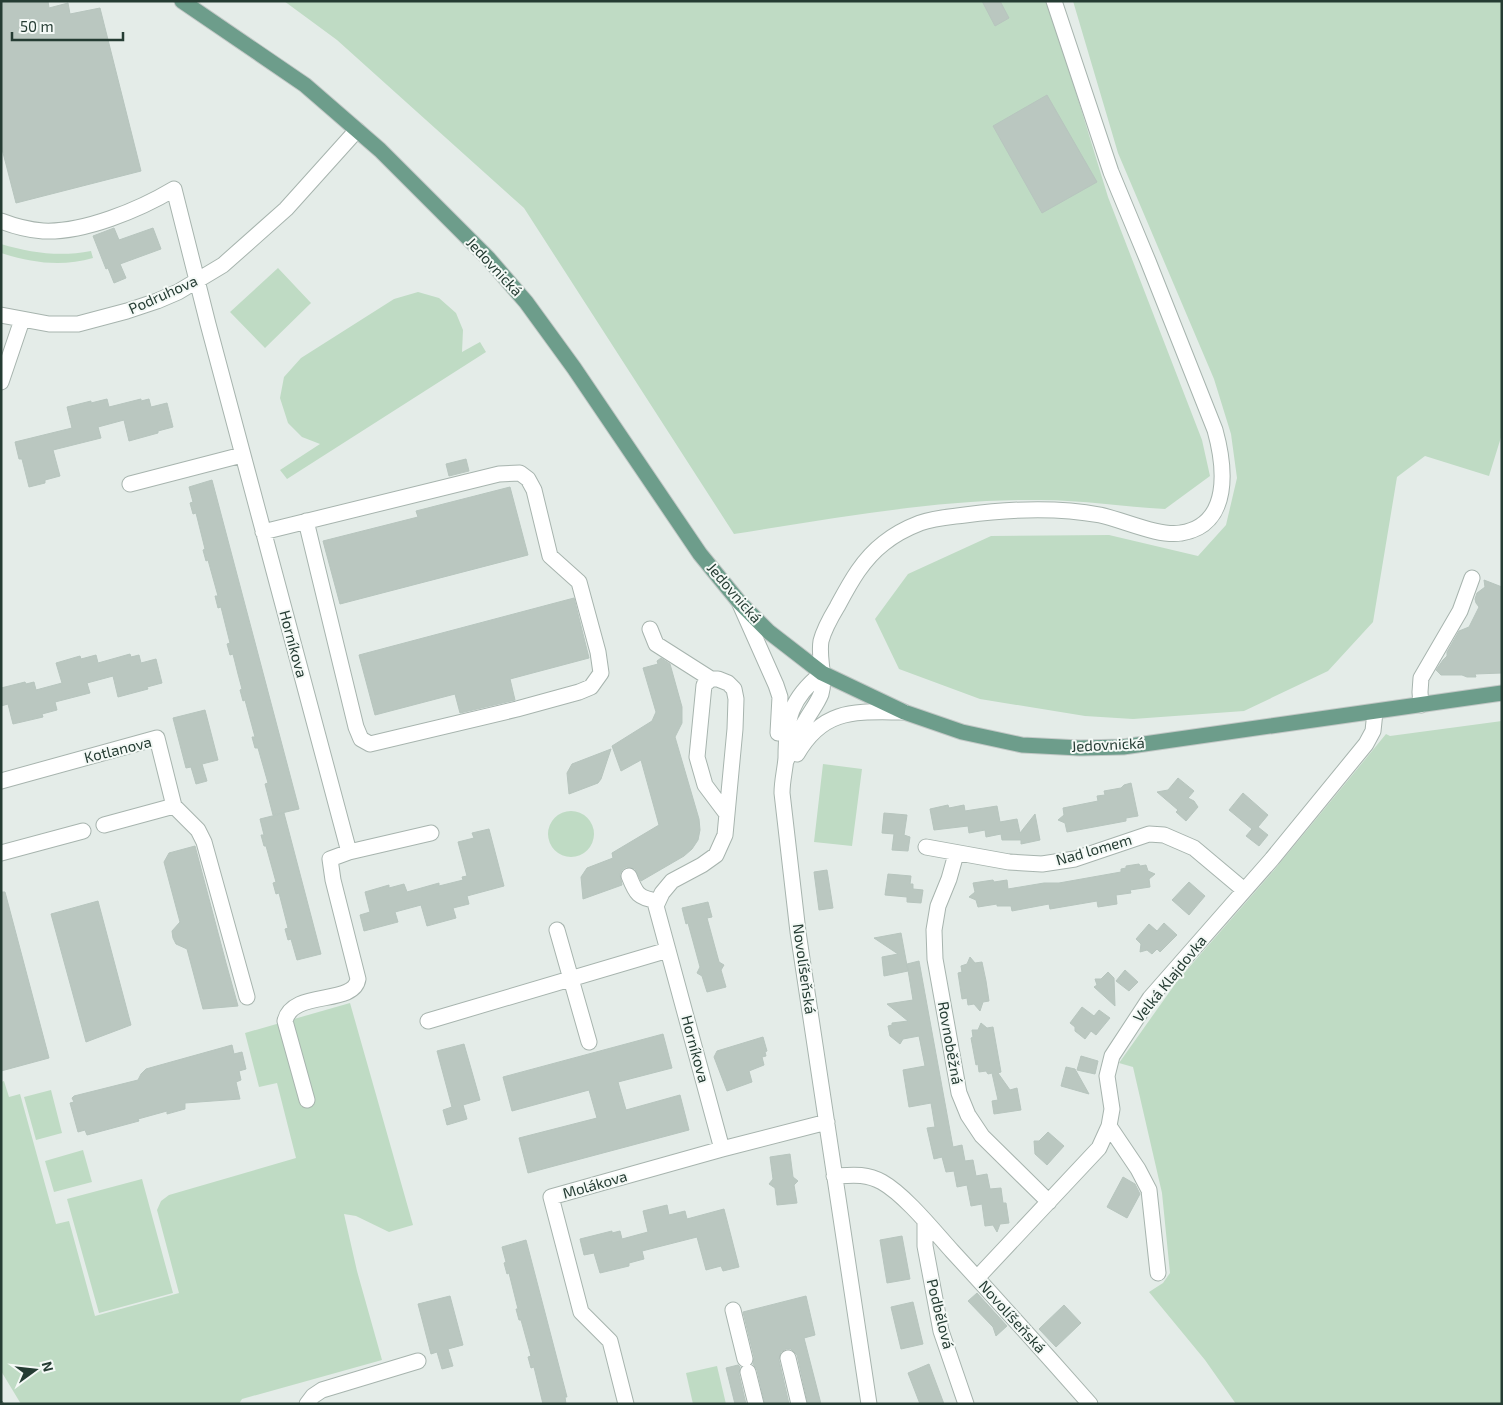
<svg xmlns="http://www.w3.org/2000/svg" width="1503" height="1405" font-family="'Exo 2',sans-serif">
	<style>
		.green { fill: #bfdbc4 }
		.building { fill: #bac7c0; stroke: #b7c5be }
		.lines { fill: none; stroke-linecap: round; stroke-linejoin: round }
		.minor-casing { stroke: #a7b4ae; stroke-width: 17 }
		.major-casing { stroke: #c2c8c6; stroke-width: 17 }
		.minor { stroke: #fff; stroke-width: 15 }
		.major { stroke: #6d9d8b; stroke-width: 15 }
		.tram { stroke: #60776e; stroke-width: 1 }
		.labels { text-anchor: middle; stroke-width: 4; stroke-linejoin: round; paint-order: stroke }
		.street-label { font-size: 15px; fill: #253c33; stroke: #f4f9f6 }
	</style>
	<rect width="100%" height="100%" fill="#e4ece8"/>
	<path class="green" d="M284 1H1048L1108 197 1202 440 1210 476 1165 509C1124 507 1082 500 1040 500 938 499 835 518 734 534L524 208 337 40Z
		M1073 1H1502V434L1489 476 1425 456 1397 477 1373 622 1328 671 1244 711 1133 719 1085 716 980 699 899 669 875 619 908 574 991 536 1109 535 1198 556 1226 525 1237 478 1231 434 1214 379 1118 153Z
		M1 244C31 253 60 257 91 251L93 258C62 267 32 263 1 253Z
		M278 268 311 303 265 348 230 312Z
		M418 292 439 298 456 313 463 330 462 352 480 342 486 352 287 479 280 470 320 444 302 437 288 423 280 398 284 377 301 358 394 299Z
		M1502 721V1404H1236L1205 1360 1149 1292 1163 1283 1170 1273 1162 1193 1133 1067 1119 1063 1178 980 1275 869 1386 734 1390 736Z
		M823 764 862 769 852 846 814 842Z
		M548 834a23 23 0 1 1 46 0a23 23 0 1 1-46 0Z
		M350 1003 413 1225 389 1232 356 1216 344 1214 357 1271 382 1360 242 1399 239 1404H21L1 1371V1082L4 1081 9 1097 20 1094 56 1224 69 1221 95 1316 179 1293 157 1210 161 1201 169 1195 296 1158 277 1083 259 1087 245 1033Z
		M51 1090 62 1133 36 1140 24 1097Z
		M83 1150 92 1182 54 1192 45 1161Z
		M142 1179 173 1293 99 1313 67 1199Z
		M717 1366 726 1404H693L686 1373Z"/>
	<path class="building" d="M1 1H48L49 8 68 3 70 14 100 8 141 171 16 203 1 145Z
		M982 1H1000L1009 18 995 26Z
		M1047 95 1097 182 1042 213 993 126Z
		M114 228 119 240 153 228 161 249 120 264 126 278 114 283 108 268 106 269 93 236Z
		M107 399 109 407 141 399V401L149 399 151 407 167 403 173 427 158 431V433L129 441 124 420 98 427 101 438 53 450 60 476 45 480V483L29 487 22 459H19L15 442 72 428 67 407 91 401V403Z
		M466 459 469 471 449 476 446 464Z
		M212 480 299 809 273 815 265 784 268 783 258 748H255L252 737H255L245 700 243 701 240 690 242 689 238 674 233 654 230 655 227 644 230 643 221 607 218 608 215 596H218L208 560 206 561 203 550 205 549 196 513 193 514 190 503 193 502 189 487Z
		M510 487 528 555 340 604 323 541 418 517 416 511Z
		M1484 580 1502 587V673L1475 674 1476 677H1467L1462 675H1441L1436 670 1443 660 1447 656V652L1459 631 1469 627 1479 607 1476 603 1475 599 1477 593 1485 587Z
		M574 598 589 658 510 679 515 700 460 713 455 694 375 715 359 655Z
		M130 654 131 657 139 655 141 663 156 659 162 683 147 687 148 689 118 697 113 676 87 683 90 693 55 702 57 710 42 714 43 717 13 724 8 704 1 706V688L25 682 26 684 34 682 36 690 62 683 56 663 80 656 81 659 96 655 98 663Z
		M661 658 670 664 682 707V723L675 737 699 819 700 830 698 840 692 849 684 856 641 881 635 869 626 867 622 870 620 874 622 885 583 899 581 877 587 868 613 858 612 853 659 825 641 760 621 771 612 746 652 721 656 712 643 668 658 664 657 661Z
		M205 710 218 760 202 764 207 781 196 784 191 767 186 768 173 718Z
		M611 749 601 779 598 783 569 794 567 773 572 764Z
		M1178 778 1194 791 1188 798 1194 801 1198 807 1186 821 1176 812 1178 810 1157 792 1168 790Z
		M1131 783 1138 816 1126 818V821L1067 832 1065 823 1058 820 1064 815 1063 808 1098 801 1097 796 1105 795 1104 791 1121 788 1124 785Z
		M1243 793 1268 815 1258 827 1268 835 1259 846 1246 836 1252 829 1229 810Z
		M948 805 949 808 964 805 965 811 997 806 1000 822 1017 819 1020 833 1035 814 1040 840 1021 844V840H1002L1001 834 986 837 985 830 969 833 968 826 934 830 930 809Z
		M284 813 321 954 297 960 291 939 288 940 285 929 288 928 279 893 276 894 273 883 276 882 266 846H264L261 835H264L260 819Z
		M884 813 907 815 904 835 910 837 908 851 892 850 894 834 882 833Z
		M489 829 504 886 467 896 469 904 453 908 456 918 427 926 421 905 395 912 398 922 364 931 360 915 370 912 365 892 389 885V888L404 884 407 892 439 883V886L463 880 462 877 467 876 458 842 474 838 472 833Z
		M195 846 226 963 238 1006 203 1009 187 949 176 944 173 938 172 931 180 922 164 862 169 853Z
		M1139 864 1140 866 1146 865 1148 871 1155 874 1149 879 1150 887 1130 890 1131 893 1116 895 1117 904 1098 907 1097 901 1050 909 1049 904 1012 911 1011 906H997V904L978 907 976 900 969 897 975 892 973 883 993 880 994 882 1007 880 1008 889 1044 883H1059L1121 872V869L1126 868V866Z
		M827 870 833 908 819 910 814 872Z
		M888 874 911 876 910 884H913V889L923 890 921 903 907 902V897L885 895Z
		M1189 882 1205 896 1189 915 1172 900Z
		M1 892H5L49 1058 1 1071Z
		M98 901 131 1025 86 1042 51 914Z
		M708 902 712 917 707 918 719 962 724 965 721 970 726 987 707 992 702 976 697 973 700 967 688 923 686 924 682 908Z
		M1164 923 1177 935 1160 952 1157 949 1152 954 1147 950 1140 952 1141 944 1136 939 1149 924 1157 931Z
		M901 933 908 971 884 976 882 957 898 954 874 938Z
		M970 957 975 963 982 962 986 981 989 1001 983 1002 980 1011 974 1004 968 1005 967 998 962 999 958 973 962 972 961 966 967 964Z
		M919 961 953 1147 962 1145 965 1161 973 1160 976 1176 987 1174 990 1189 1001 1188 1003 1203H1006L1009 1223 1000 1224 997 1232 993 1225 985 1226 982 1204 971 1206 967 1185 957 1187 954 1171 946 1172 942 1157 934 1159 927 1128 935 1127 931 1103 909 1107 903 1070 925 1066 919 1036 903 1039 900 1044 890 1036 888 1026 892 1025V1023L908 1021 887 1004 913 1000 907 964Z
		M1125 970 1138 982 1129 991 1116 981Z
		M1108 972 1114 978 1115 1006 1094 987 1097 985 1095 979H1101Z
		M1082 1007 1094 1016 1099 1010 1110 1018 1096 1035 1091 1031 1085 1039 1075 1031V1027L1070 1023Z
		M981 1023 987 1028 993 1027 1001 1072 998 1073 1010 1090 1017 1088 1021 1110 994 1114 992 1101 998 1100 992 1073 988 1074 986 1071 979 1072 978 1064 976 1065 971 1038 973 1037 972 1030H978Z
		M663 1034 672 1068 618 1082 626 1110 680 1095 689 1130 528 1173 519 1138 597 1118 589 1090 512 1111 503 1077Z
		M763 1037 767 1051 765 1052 766 1056 762 1057 764 1065 749 1071 752 1082 727 1091 714 1057 717 1051Z
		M464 1044 480 1100 463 1105 467 1119 447 1125 443 1110 452 1107 437 1051Z
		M232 1045 234 1054 242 1052 246 1069 239 1071 241 1080 236 1082 240 1099 185 1103V1109L167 1114V1111L138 1119 139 1121 87 1135 85 1130 78 1132 70 1103 74 1102 72 1098 74 1096 138 1080 141 1074 146 1069 153 1067Z
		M1081 1056 1098 1061 1095 1074 1077 1070Z
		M1066 1067 1075 1069 1089 1094 1061 1086Z
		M1048 1132 1064 1146 1047 1165 1035 1154 1034 1141H1039Z
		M790 1154 793 1177 798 1181 794 1185 797 1203 777 1205 775 1188 769 1184 773 1179 770 1157Z
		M1123 1177 1135 1184 1140 1194 1127 1218 1107 1207Z
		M667 1205 669 1215 685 1211 687 1219 724 1209 739 1267 723 1271 721 1266 706 1270 697 1237 642 1251 644 1259 629 1263V1266L600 1273 594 1253 584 1255 580 1239 612 1231V1233L620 1231 622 1239 648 1232 643 1211Z
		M902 1236 910 1279 887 1283 880 1240Z
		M526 1240 567 1397H565L566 1404H543L534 1367 531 1368 528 1357 531 1356 521 1320H519L516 1309H518L509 1273 507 1274 504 1263 506 1262 502 1247Z
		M977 1293 1007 1326 996 1336 993 1327 968 1301Z
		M450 1296 463 1345 448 1349 453 1366 442 1369 437 1352 431 1354 418 1304Z
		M806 1296 815 1335 804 1338 821 1404H808L797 1355 791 1349H786L781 1352 779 1360 789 1404H765L757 1370 753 1364 754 1357 743 1312Z
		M913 1302 923 1344 901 1349 891 1307Z
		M1064 1305 1081 1323 1056 1347 1039 1329Z
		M929 1364 944 1404H920L908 1373Z
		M738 1365 740 1367 739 1374 746 1404H735L726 1368Z"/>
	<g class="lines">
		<defs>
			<path id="minor" d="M1 221C14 226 29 230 43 231 83 233 139 210 174 189L208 324 349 852 431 833
				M1 315 49 324H78L127 311 157 301 178 292 223 265 286 209 357 130
				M1 382 22 320
				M130 484 242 455
				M263 532 499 474 520 473 528 479 534 490 550 556 579 582 598 652 601 673 591 687 579 692 517 709 370 744 361 739 356 727 306 521
				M740 604 776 685 780 697 778 733
				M650 629 656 644 711 679
				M822 673C790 699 786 718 786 758 785 770 782 781 782 793L798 932 869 1404
				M1421 705 1420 692 1421 678 1460 611 1472 578
				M797 754C824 707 857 712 904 712
				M786 761C792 747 798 733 806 720 811 711 817 704 821 694 826 677 818 658 821 641 824 629 831 617 837 607 850 583 862 560 884 543 894 535 907 528 920 523 934 518 950 517 965 515 1009 509 1057 507 1100 515 1123 520 1159 537 1181 533 1232 525 1225 466 1215 430L1148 261 1111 172 1054 1
				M1 781 157 738 174 806 104 825
				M174 806 198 830 204 842 247 997
				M926 847 1009 862 1042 864 1075 859 1149 834 1164 835 1194 848 1244 890
				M1 853 83 831
				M956 854 949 879 938 906 934 930 935 959 959 1093 968 1115 982 1136 1049 1202
				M629 876C636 894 638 898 658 901
				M557 930 589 1042
				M428 1021 668 950
				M307 1100 285 1021C292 989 354 1006 358 979L333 880 330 859 349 852
				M1109 1126 1138 1169 1149 1190 1158 1273
				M722 1149 656 906 662 893 672 881 702 865 716 855 725 835 735 729 736 699 734 689 728 683 718 679H711L704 685 697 757 705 785 726 813
				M834 1176C852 1175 866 1173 882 1182 905 1195 934 1231 952 1251 999 1302 1045 1353 1090 1404
				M925 1222V1246L941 1331 966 1404
				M977 1278 1099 1148 1109 1126 1112 1109 1107 1076 1112 1056 1150 998 1272 859 1366 744 1373 731 1375 712
				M733 1310 745 1359
				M788 1358 799 1404
				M748 1372 756 1404
				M307 1404 313 1396 322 1390 418 1361
				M626 1404 610 1341 581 1312 551 1197 722 1149 827 1122"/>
			<path id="major" d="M182 1 305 85 380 150 488 258 526 302 574 368 700 554 740 603 769 632 822 673 904 712 962 732 1022 745 1080 748 1123 747 1502 693"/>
		</defs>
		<use href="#minor" class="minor-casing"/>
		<use href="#major" class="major-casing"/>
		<use href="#minor" class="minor"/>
		<use href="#major" class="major"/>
		<path class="tram" d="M1 1400 4 1404"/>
	</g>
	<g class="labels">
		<g class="street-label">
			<text transform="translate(494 267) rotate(47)" y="5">Jedovnická</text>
			<text transform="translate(163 295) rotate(-24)" y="5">Podruhova</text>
			<text transform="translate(734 593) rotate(49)" y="5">Jedovnická</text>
			<text transform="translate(293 644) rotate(75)" y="5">Horníkova</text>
			<text transform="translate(1108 745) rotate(-3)" y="5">Jedovnická</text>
			<text transform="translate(118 750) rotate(-14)" y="5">Kotlanova</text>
			<text transform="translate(1094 850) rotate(-16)" y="5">Nad lomem</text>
			<text transform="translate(804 969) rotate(82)" y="5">Novolíšeňská</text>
			<text transform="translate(1170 979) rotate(-51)" y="5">Velká Klajdovka</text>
			<text transform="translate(950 1043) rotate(80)" y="5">Rovnoběžná</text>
			<text transform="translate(695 1049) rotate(75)" y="5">Horníkova</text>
			<text transform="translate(595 1185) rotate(-16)" y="5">Molákova</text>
			<text transform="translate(940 1314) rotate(76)" y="5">Podbělová</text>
			<text transform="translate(1012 1317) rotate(48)" y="5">Novolíšeňská</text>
		</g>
	</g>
	<rect width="1503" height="1405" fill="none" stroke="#253c33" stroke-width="5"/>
	<g transform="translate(35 1370) rotate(75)" stroke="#f4f9f6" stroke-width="4" paint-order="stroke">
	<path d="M0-4L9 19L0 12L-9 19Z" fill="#253c33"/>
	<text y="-8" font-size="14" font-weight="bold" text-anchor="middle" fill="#253c33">N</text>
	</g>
	<path d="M12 32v8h111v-8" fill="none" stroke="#253c33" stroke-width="2.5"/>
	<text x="20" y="32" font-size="15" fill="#253c33" stroke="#f4f9f6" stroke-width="4" paint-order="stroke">50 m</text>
</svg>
